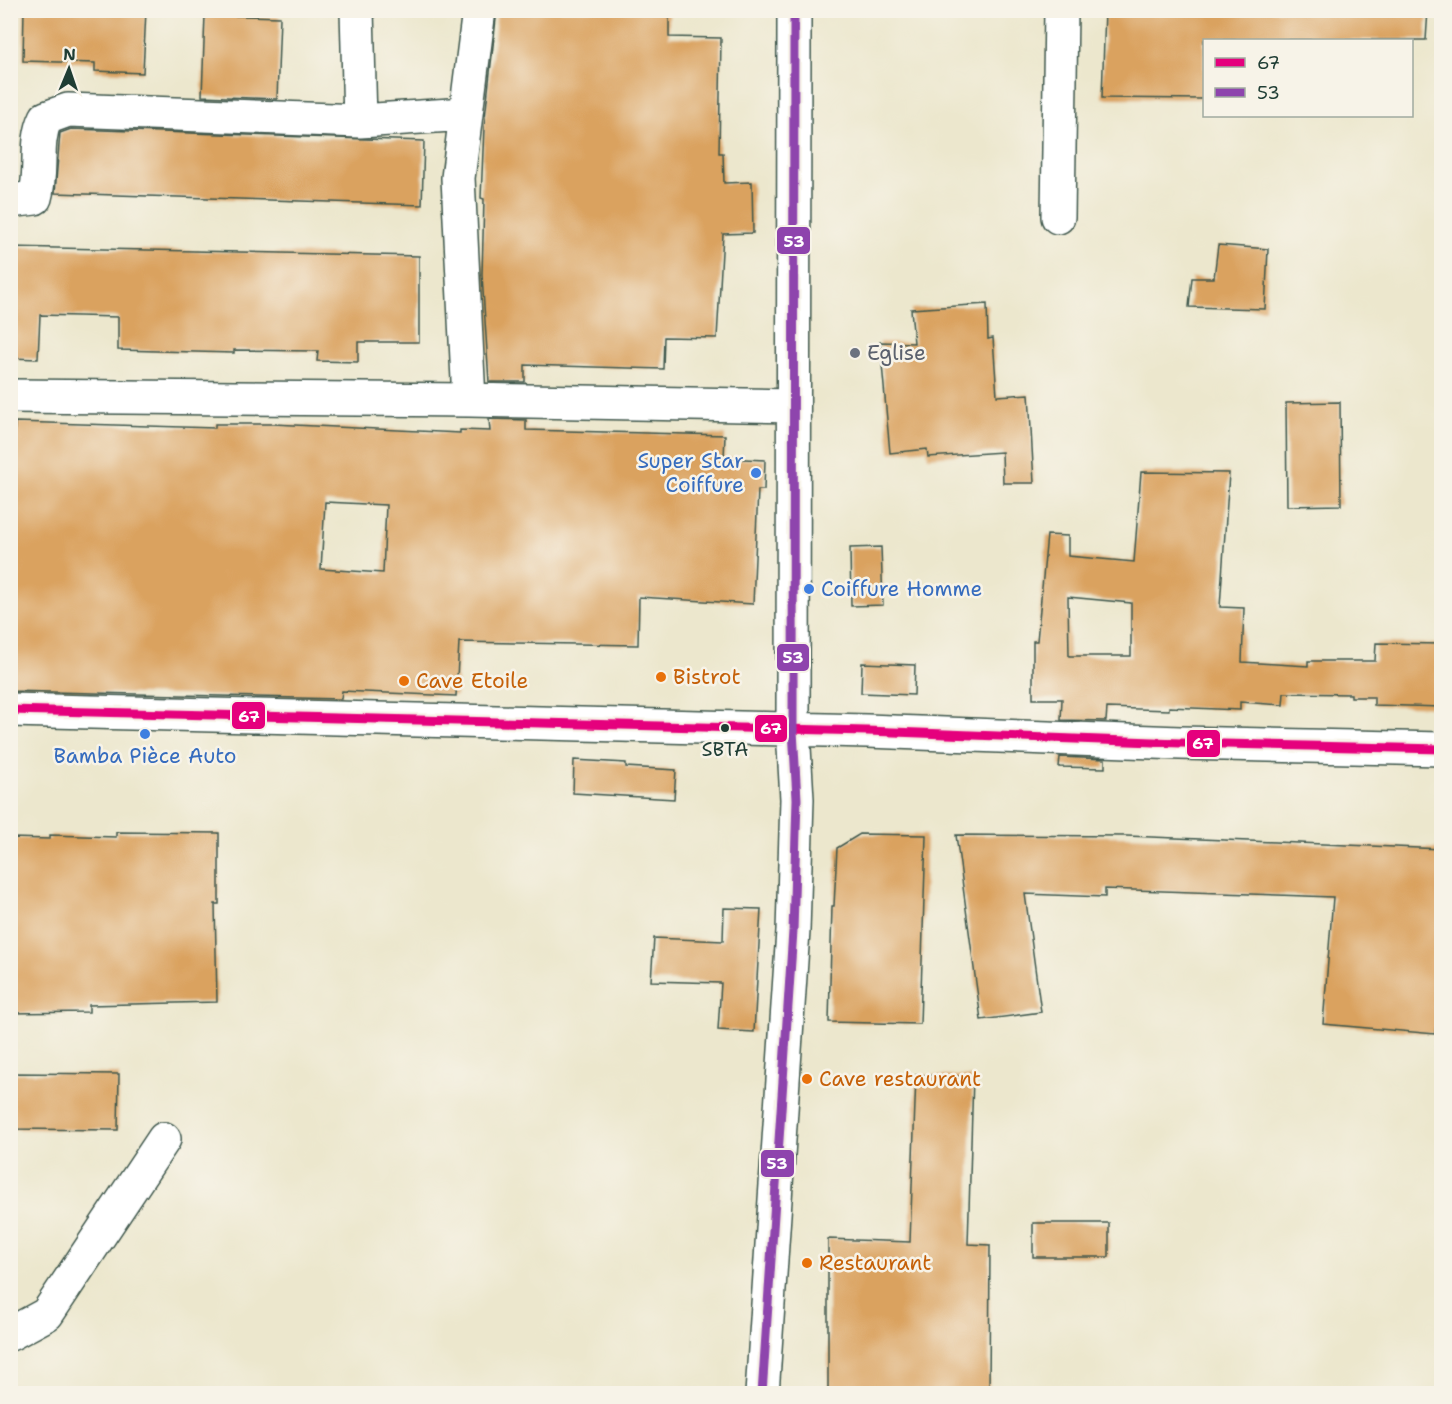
<svg xmlns="http://www.w3.org/2000/svg" width="1452" height="1404" font-family="'Shantell Sans',sans-serif">
	<style>
		.building { fill: #daa25e; fill-rule: evenodd }
		.lines { fill: none; stroke-linecap: round; stroke-linejoin: round }
		.minor-casing { stroke: #3e564b; stroke-width: 36 }
		.minor { stroke: #fff; stroke-width: 33 }
		.bus-1-casing { stroke: #f7f3e8; stroke-width: 14 }
		.bus-2-casing { stroke: #f7f3e8; stroke-width: 14 }
		.bus-1 { stroke: #e5007d; stroke-width: 9 }
		.bus-2 { stroke: #8e44ad; stroke-width: 9 }
		.worship-dot { fill: #6b7280; stroke: #f7f3e8; stroke-width: 2 }
		.shop-dot { fill: #3f7fe0; stroke: #f7f3e8; stroke-width: 2 }
		.food-dot { fill: #e8710a; stroke: #f7f3e8; stroke-width: 2 }
		.bus-dot { fill: #1f3d34; stroke: #f7f3e8; stroke-width: 2 }
		.labels { text-anchor: middle; stroke-width: 5; stroke-linejoin: round; paint-order: stroke }
		.bus-label { font-size: 20px; fill: #1f3d34; stroke: #f7f3e8 }
		.worship-label { font-size: 21px; fill: #5b616d; stroke: #f7f3e8; text-anchor: start }
		.shop-label { font-size: 21px; fill: #366cbe; stroke: #f7f3e8; text-anchor: end }
		.food-label { font-size: 21px; fill: #c56008; stroke: #f7f3e8; text-anchor: start }
		.line-badge { stroke: #f7f3e8; stroke-width: 2 }
		.badge-label { font-size: 16px; text-anchor: middle; font-weight: bold; fill: #fff }
	</style>
	<rect width="100%" height="100%" fill="#f7f3e8"/>
	<filter id="ink" filterUnits="userSpaceOnUse"><feTurbulence type="fractalNoise" baseFrequency=".0167" numOctaves="2"/><feDisplacementMap in="SourceGraphic" scale="12" xChannelSelector="R" yChannelSelector="G"/><feConvolveMatrix kernelMatrix="1 2 1 2 8 2 1 2 1" color-interpolation-filters="sRGB"/></filter>
	<filter id="wash" filterUnits="userSpaceOnUse"><feTurbulence type="fractalNoise" baseFrequency=".008" numOctaves="4" result="noise"/><feDisplacementMap in="SourceGraphic" scale="24" xChannelSelector="R" yChannelSelector="G"/><feGaussianBlur stdDeviation="1.35" result="paint"/><feColorMatrix in="noise" values="0 0 0 0 0 0 0 0 0 0 0 0 0 0 0 0 0 1.4 0 .05"/><feComposite in="paint" operator="in"/></filter>
	<g filter="url(#wash)">
		<rect width="100%" height="100%" fill="#ece7cd"/>
		<g id="blocks">
			<path class="building" d="M24 10H146L143 73 95 71V63L23 61Z
				M497 10H669V37L721 38 719 153H723L724 183 752 182 753 233 723 234 717 338 664 337 663 369 525 365V382H489L482 275 484 199 481 198 484 127Z
				M1105 10H1428L1426 40H1204V99L1102 98Z
				M205 15 280 17 277 99 202 96Z
				M71 129 424 141 422 205 55 193 60 133Z
				M1218 245 1268 249 1265 309 1189 307 1192 278H1214Z
				M10 247 419 256V342H358V362L317 361 318 351 234 350V353L118 350V317L40 315 38 359 10 358Z
				M987 304 988 339 993 338 997 396 1029 394 1034 483H1003L1002 452 928 457 927 449 890 453 880 342 914 343 911 309Z
				M1340 402 1341 505 1287 506 1286 403Z
				M489 419 526 420V430L725 435 724 458 765 460 764 490H758L753 604 639 597 638 645 459 642 456 696 342 691 341 699 10 691V440H14L15 422 215 428V424H273L460 433V430L490 431ZM325 502 386 505 383 573 321 569Z
				M1141 472 1229 473 1220 607 1244 608 1242 662 1308 666V661H1375L1376 643 1442 644V707L1374 705V697H1351V694L1284 693 1283 705 1240 702V710L1169 707V710L1107 708 1106 721 1061 720 1062 699H1033V641H1037L1047 535 1068 536V556L1134 562ZM1068 597 1131 603V656H1069Z
				M881 547 883 605 851 606 850 548Z
				M862 663 915 665 914 695 861 693Z
				M1060 757 1105 759V768L1059 767Z
				M574 760 626 763V767L676 770 674 799 573 793Z
				M116 832 219 833V904H215L217 1002 89 1005V1012L10 1013V838L50 839V835L116 837Z
				M860 834 926 835 920 1024 829 1022 832 906H834L837 848Z
				M956 835 1127 836 1442 849V966L1435 1034 1323 1024 1333 897 1105 889V897L1025 894 1041 1012 981 1020Z
				M724 908 761 909 754 1032 718 1030 721 983 651 981 654 938 723 941Z
				M10 1073 119 1074 118 1130 10 1129Z
				M916 1075 973 1077 968 1244 990 1245 989 1394H828V1239L910 1242Z
				M1033 1223H1109V1257H1033Z"/>
		</g>
	</g>
	<g filter="url(#ink)">
		<use href="#blocks" fill-opacity="0" stroke="#3e564b" stroke-width="1.5"/>
		<g class="lines">
			<defs>
				<path id="minor" d="M357 10 360 121
					M466 114 479 10
					M10 201 35 198C43 171 34 143 46 118L68 110 360 121 466 114 458 178 469 400
					M1058 217 1061 10
					M10 396 469 400 793 406
					M10 710 867 731 1180 743 1442 749
					M10 1334 47 1314 164 1139
					M762 1394 793 931 797 799 793 730 794 10"/>
			</defs>
			<use href="#minor" class="minor-casing"/>
			<use href="#minor" class="minor"/>
			<defs>
				<path id="bus-1" d="M10 710 867 731 1180 743 1442 749"/>
				<path id="bus-2" d="M762 1394 793 931 797 799 793 730 794 10"/>
			</defs>
			<use href="#bus-1" class="bus-1-casing"/>
			<use href="#bus-2" class="bus-2-casing"/>
			<use href="#bus-1" class="bus-1"/>
			<use href="#bus-2" class="bus-2"/>
		</g>
	</g>
	<circle class="worship-dot" cx="855" cy="353" r="6"/>
	<g class="shop-dot">
		<circle cx="756" cy="473" r="6"/>
		<circle cx="809" cy="589" r="6"/>
		<circle cx="145" cy="734" r="6"/>
	</g>
	<g class="food-dot">
		<circle cx="661" cy="677" r="6"/>
		<circle cx="404" cy="681" r="6"/>
		<circle cx="807" cy="1079" r="6"/>
		<circle cx="807" cy="1263" r="6"/>
	</g>
	<circle class="bus-dot" cx="725" cy="728" r="5"/>
	<g class="labels">
		<g class="bus-label">
			<text x="725" y="756">SBTA</text>
		</g>
		<g class="worship-label">
			<text x="867" y="360">Eglise</text>
		</g>
		<g class="shop-label">
			<text x="744" y="468">Super Star<tspan x="744" dy="24">Coiffure</tspan></text>
			<text x="821" y="596" text-anchor="start">Coiffure Homme</text>
			<text x="145" y="763" text-anchor="middle">Bamba Pièce Auto</text>
		</g>
		<g class="food-label">
			<text x="673" y="684">Bistrot</text>
			<text x="416" y="688">Cave Etoile</text>
			<text x="819" y="1086">Cave restaurant</text>
			<text x="819" y="1270">Restaurant</text>
		</g>
	</g>
	<g class="line-badge">
		<rect x="776" y="226" width="35" height="29" rx="6" fill="#8e44ad"/>
		<rect x="776" y="643" width="34" height="29" rx="6" fill="#8e44ad"/>
		<rect x="231" y="701" width="35" height="29" rx="6" fill="#e5007d"/>
		<rect x="754" y="714" width="34" height="29" rx="6" fill="#e5007d"/>
		<rect x="1186" y="729" width="35" height="29" rx="6" fill="#e5007d"/>
		<rect x="760" y="1149" width="35" height="29" rx="6" fill="#8e44ad"/>
	</g>
	<g class="badge-label">
		<text x="794" y="247">53</text>
		<text x="793" y="663">53</text>
		<text x="249" y="722">67</text>
		<text x="771" y="734">67</text>
		<text x="1203" y="749">67</text>
		<text x="777" y="1169">53</text>
	</g>
	<rect width="1452" height="1404" fill="none" stroke="#f7f3e8" stroke-width="36"/>
	<rect x="1203" y="39" width="210" height="78" fill="#f7f3e8" stroke="#a1aaa0" stroke-width="1.5"/>
	<rect x="1215" y="58" width="30" height="9" fill="#e5007d" stroke="#a1aaa0" stroke-width="1.5"/>
	<text x="1257" y="69" font-size="18" fill="#1f3d34">67</text>
	<rect x="1215" y="88" width="30" height="9" fill="#8e44ad" stroke="#a1aaa0" stroke-width="1.5"/>
	<text x="1257" y="99" font-size="18" fill="#1f3d34">53</text>
	<g transform="translate(69 69) rotate(2)" stroke="#f7f3e8" stroke-width="4.5" paint-order="stroke">
	<path d="M0-4.5L10 22L0 15L-10 22Z" fill="#1f3d34"/>
	<text y="-9" font-size="16" font-weight="bold" text-anchor="middle" fill="#1f3d34">N</text>
	</g>
</svg>
